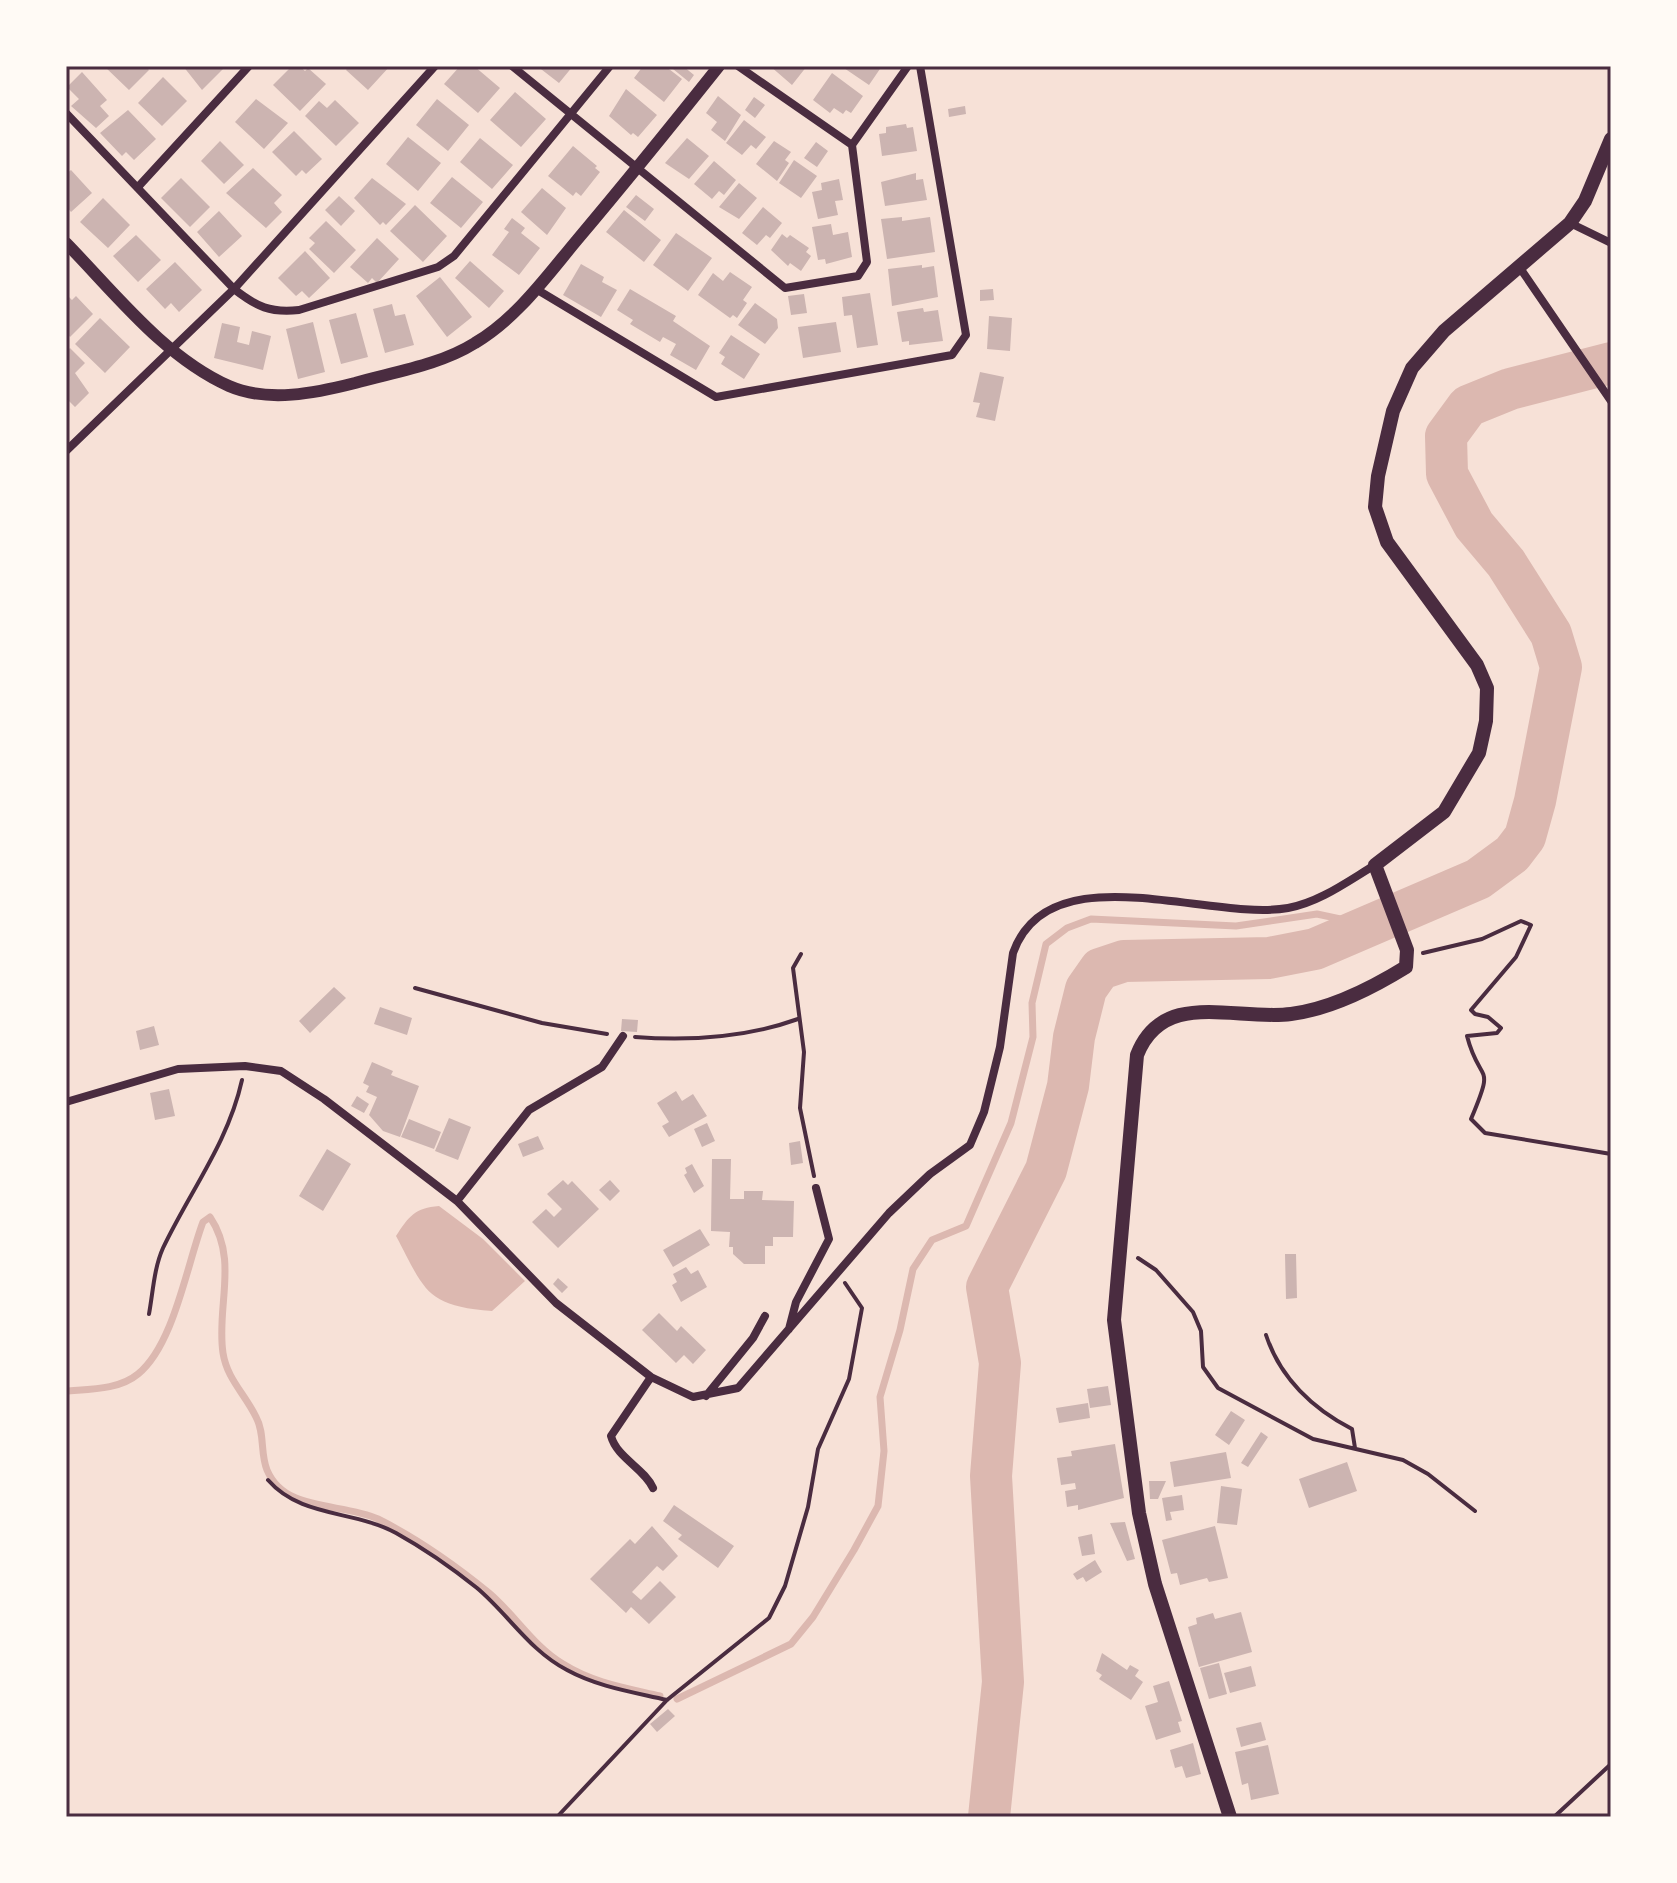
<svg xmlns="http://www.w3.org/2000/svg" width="1677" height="1883" font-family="'DM Sans',sans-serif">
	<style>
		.water { fill: #dcb8b0 }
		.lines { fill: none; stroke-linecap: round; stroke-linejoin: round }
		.stream { stroke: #dcb8b0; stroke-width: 7 }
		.river { stroke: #dcb8b0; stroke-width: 42 }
		.building { fill: #ccb4b1 }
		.path { stroke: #4a2c40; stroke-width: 4 }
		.minor { stroke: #4a2c40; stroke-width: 8 }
		.tertiary { stroke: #4a2c40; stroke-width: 12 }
		.secondary { stroke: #4a2c40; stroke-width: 14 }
		.neatline { fill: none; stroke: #4a2c40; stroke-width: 3 }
	</style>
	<rect width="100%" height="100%" fill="#f7e1d7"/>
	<path class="water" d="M439 1206 483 1239 525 1281 492 1311C425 1306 425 1290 396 1236 409 1216 415 1208 439 1206Z"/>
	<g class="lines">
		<path class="stream" d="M66 1391C89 1389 119 1390 138 1374 174 1345 187 1264 203 1222L210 1217C239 1260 216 1307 223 1353 227 1379 245 1394 256 1417 265 1433 260 1453 267 1470 285 1513 342 1502 378 1519 416 1538 456 1566 489 1593 515 1615 534 1647 563 1664 593 1683 626 1688 660 1696
			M677 1699 791 1644 813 1617 854 1550 878 1506 884 1451 880 1397 900 1330 913 1269 932 1240 966 1226 1011 1123 1033 1037 1032 1003 1046 944 1067 928 1091 919 1236 926 1317 914 1373 926"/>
		<path class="river" d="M989 1817 1003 1682 991 1476 1000 1363 987 1287 1046 1170 1068 1086 1074 1037 1086 989 1100 969 1124 961 1269 958 1315 949 1478 879 1512 854 1525 837 1535 801 1561 667 1551 634 1506 563 1474 525 1447 474 1446 436 1468 406 1510 389 1611 363"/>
	</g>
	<path class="building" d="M104 66H145L149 70 129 90Z
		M183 66H226L202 90Z
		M292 66H299L305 71 308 68 326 84 300 111 273 85Z
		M349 66H390L368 90 346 70Z
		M460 66H474L500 88 478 113 444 84Z
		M537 66H573L559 83Z
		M643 66H665L682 79 664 102 634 78Z
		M676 66H683L694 75 689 82 673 69Z
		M770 66H807L792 85Z
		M841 66H882L869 85Z
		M82 72 107 100 100 106 109 116 96 128 71 106 79 99 67 87Z
		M832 73 863 96 851 113 846 110 843 114 834 108 830 113 813 100Z
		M163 77 187 101 162 126 138 103Z
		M626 89 657 115 638 137 633 133 631 135 609 116Z
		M515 92 546 119 521 147 490 120Z
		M718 96 741 115 725 141 711 130 717 122 706 113Z
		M754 97 765 105 755 118 745 110Z
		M256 99 288 123 264 149 235 122Z
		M437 99 469 125 448 151 416 125Z
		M335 100 359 123 336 146 305 116 319 101 327 108Z
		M965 106 966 114 949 117 948 109Z
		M128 110 156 139 134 160 126 152 122 156 100 133Z
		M744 120 766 137 756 149 751 145 742 155 726 143Z
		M906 124 907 128 913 127 917 151 882 156 879 134 886 133V127Z
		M294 131 322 159 306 174 302 170 296 176 272 152Z
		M408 137 441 163 418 191 386 164Z
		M480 138 513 165 492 189 460 162Z
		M687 138 709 156 689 179 665 163Z
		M220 141 244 165 224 184 201 161Z
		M774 141 791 152 785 160 789 163 777 181 756 164Z
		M816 142 828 151 817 167 804 158Z
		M573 146 597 166 595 168 600 172 581 196 576 192 573 196 548 176Z
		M794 160 817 176 801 198 779 183Z
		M714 161 736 180 724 195 719 191 712 199 694 184Z
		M253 168 282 195 274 203 282 212 266 228 226 193Z
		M71 170 92 193 71 212 66 206V174Z
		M916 173V180L923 179 927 200 885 206 881 182Z
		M452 177 483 202 461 228 430 203Z
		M181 178 210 207 190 227 161 198Z
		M372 178 406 204 386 225 383 222 380 225 354 198Z
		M839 179 843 200 835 201 838 215 818 219 812 192 822 190 821 183Z
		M739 183 757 198 739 219 719 207Z
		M542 188 566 208 547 235 521 212Z
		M636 195 654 209 645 221 626 207Z
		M339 196 355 211 341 226 325 210Z
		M103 198 130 225 108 248 80 222Z
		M415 205 447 236 423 262 390 231Z
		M763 207 782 223 770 238 766 235 757 245 742 233Z
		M624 210 661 240 644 262 606 232Z
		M219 211 242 236 219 257 197 232Z
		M902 217V221L930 217 935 252 887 259 881 219Z
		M512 218 525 228 521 233 540 248 519 275 492 255 509 232 504 229Z
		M326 221 356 250 334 273 309 249 315 243 309 238Z
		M831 224 833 235 848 232 852 257 826 264 825 259 818 260 812 227Z
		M676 233 712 258 688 291 653 265Z
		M782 234 787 238 790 235 809 248 806 252 811 256 801 271 790 263 788 266 771 250Z
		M136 235 161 260 138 282 113 256Z
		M377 238 399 259 377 283 372 278 368 283 350 267Z
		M305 251 330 278 309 298 302 291 296 296 278 278Z
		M470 261 504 291 489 308 455 278Z
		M175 262 202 290 179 312 171 303 165 309 146 289Z
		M581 264 604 277 602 282 617 290 601 317 563 295Z
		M922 265V268L934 266 938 297 892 306 888 269Z
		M730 272 752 287 743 300 747 303 737 318 733 315 730 318 698 295 713 273 723 281Z
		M440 277 472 317 447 337 416 296Z
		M630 289 676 316 673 321 710 346 696 370 670 355 676 344 663 337 660 342 630 324 633 320 617 310Z
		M993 289 994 300 980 301V290Z
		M870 293 878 345 857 348 852 315 844 316 842 297Z
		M66 294 72 300 76 296 93 314 70 337 66 332Z
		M804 294 807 313 791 315 788 296Z
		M755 303 777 319 778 328 765 344 738 325Z
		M392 304 395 316 405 314 414 345 385 353 373 309Z
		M923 308 924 312 938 310 943 341 909 345V341L902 342 897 312Z
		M356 313 368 357 341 364 329 320Z
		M989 316 1012 318 1010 351 987 349Z
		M100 318 130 347 105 373 75 344Z
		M313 322 325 372 298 379 286 329Z
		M836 322 841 352 803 358 798 327Z
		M222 323 240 327 237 342 249 345 252 331 271 336 263 370 214 358Z
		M731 335 760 354 744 379 721 364 725 357 719 353Z
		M70 348 85 363 75 373 89 393 75 407 66 398V352Z
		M980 372 1004 377 995 421 976 417 980 403 973 402Z
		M334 987 346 998 310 1033 299 1021Z
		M380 1007 412 1018 407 1035 374 1024Z
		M622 1019 638 1020 637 1032 621 1031Z
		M154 1026 159 1045 140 1050 136 1031Z
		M372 1062 393 1071 391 1075 419 1086 400 1137 383 1131 369 1115 377 1097 366 1092 369 1086 363 1083Z
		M169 1089 175 1116 155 1120 150 1093Z
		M676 1091 682 1101 693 1094 707 1116 669 1137 662 1126 669 1122 657 1103Z
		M357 1096 369 1104 364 1113 351 1106Z
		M449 1118 471 1127 458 1160 435 1151Z
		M409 1119 441 1132 434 1149 401 1137Z
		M707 1123 715 1141 702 1147 694 1129Z
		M538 1136 544 1149 523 1157 518 1144Z
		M800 1141 803 1163 791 1165 789 1143Z
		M327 1149 351 1164 323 1211 299 1196Z
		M712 1159H731L730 1199H744V1191H763L762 1200 794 1201 793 1237H773V1246H765V1264H744L733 1254V1247H729L730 1232 711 1231Z
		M692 1164 704 1186 694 1193 684 1175 687 1173 685 1168Z
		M563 1180 568 1185 572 1181 599 1209 558 1248 532 1222 546 1209 554 1217 562 1209 547 1194Z
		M610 1180 620 1191 610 1201 599 1190Z
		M700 1229 710 1245 673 1267 663 1250Z
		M1285 1254H1296L1297 1298 1286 1299Z
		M686 1267 691 1274 698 1270 707 1287 681 1302 672 1285 677 1282 673 1274Z
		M558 1278 568 1287 562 1293 553 1284Z
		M659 1313 677 1331 681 1326 706 1350 693 1364 684 1355 676 1363 642 1330Z
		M1108 1386 1111 1405 1090 1408 1087 1389Z
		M1088 1403 1090 1418 1059 1423 1056 1408Z
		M1231 1411 1245 1420 1229 1445 1215 1435Z
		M1261 1432 1268 1437 1248 1467 1241 1463Z
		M1115 1444 1124 1498 1078 1510V1505L1067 1507 1065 1491 1076 1489 1075 1483 1061 1485 1057 1458 1072 1456 1071 1451Z
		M1226 1452 1231 1478 1174 1487 1170 1462Z
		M1347 1462 1357 1491 1309 1508 1299 1479Z
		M1149 1481H1166L1158 1499H1150Z
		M1221 1486 1242 1489 1237 1525 1217 1523Z
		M1182 1495 1184 1510 1170 1512 1172 1520 1166 1521 1162 1498Z
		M674 1505 734 1546 718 1568 678 1539 682 1535 663 1521Z
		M1125 1522 1135 1559 1127 1561 1110 1523Z
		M652 1526 678 1556 663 1571 657 1566 632 1592 641 1600 660 1581 676 1597 649 1624 631 1607 626 1613 590 1579 630 1539 635 1544Z
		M1215 1526 1228 1578 1209 1582 1207 1578 1180 1585 1177 1573 1171 1574 1162 1540Z
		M1092 1534 1095 1554 1082 1556 1078 1537Z
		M1095 1560 1102 1572 1086 1582 1083 1577 1077 1580 1073 1574Z
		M1241 1612 1252 1652 1199 1667 1188 1627 1197 1624 1196 1618 1213 1613 1215 1619Z
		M1102 1653 1127 1670 1130 1665 1139 1670 1135 1676 1143 1682 1131 1700 1099 1679 1102 1675 1096 1671Z
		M1219 1663 1227 1694 1209 1699 1200 1668Z
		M1251 1666 1256 1686 1230 1693 1224 1673Z
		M1169 1681 1182 1721 1178 1722 1181 1732 1156 1740 1145 1706 1158 1702 1153 1686Z
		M668 1709 675 1716 657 1732 650 1724Z
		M1261 1722 1266 1740 1241 1747 1236 1728Z
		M1193 1743 1201 1774 1186 1778 1182 1766 1175 1768 1170 1750Z
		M1268 1745 1279 1794 1251 1800 1248 1783 1242 1785 1235 1752Z"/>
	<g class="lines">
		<path class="path" d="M1423 953 1482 939 1521 921 1531 925 1516 957 1471 1010 1475 1014 1488 1017 1501 1028 1497 1033 1467 1036C1480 1086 1496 1060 1471 1119L1485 1133 1611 1154
			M801 954 793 968 804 1052 800 1108 814 1176
			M415 988 542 1023 607 1034
			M635 1037C689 1041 748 1037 798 1019
			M1138 1258 1156 1270 1193 1312 1201 1331 1203 1367 1218 1388 1313 1439 1403 1460 1428 1474 1475 1511
			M149 1314C153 1292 154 1268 163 1248 190 1191 228 1143 242 1080
			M1266 1335C1280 1378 1313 1409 1352 1429L1355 1448
			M268 1480C301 1518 354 1510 396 1533 423 1548 452 1568 477 1588 508 1614 530 1651 567 1670 598 1687 633 1692 667 1700
			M557 1817 667 1700 769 1618 785 1586 808 1507 818 1449 849 1379 862 1308 845 1283
			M1554 1817 1611 1764"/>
		<path class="minor" d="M512 66 785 288 858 276 867 262 852 145 908 66
			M738 66 852 145
			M66 113 234 289C257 307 270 313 299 310L438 267 454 256 610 66
			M138 187 249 66
			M1570 223 1611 243
			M1520 268 1611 401
			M536 289 716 397 952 355 966 335 920 66
			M66 451 234 289 435 66
			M66 1102 178 1069 245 1066 281 1071 324 1099 457 1201 556 1303 651 1377 693 1397 738 1388 889 1213 930 1174 970 1145 984 1112 1000 1047 1013 953C1049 851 1210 922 1288 908 1320 902 1348 881 1375 865
			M457 1201 529 1110 602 1067 623 1036
			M789 1329 796 1302 829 1239 816 1188
			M651 1377 611 1436C617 1458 644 1468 653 1488
			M706 1396 753 1338 765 1316"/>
		<path class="tertiary" d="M66 243C115 293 164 357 229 386 268 403 316 393 355 383 394 372 440 365 475 343 517 318 546 277 577 240 625 183 672 125 719 66"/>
		<path class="secondary" d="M1230 1817 1155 1584 1139 1513 1114 1320 1137 1055C1163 988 1235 1021 1291 1014 1331 1009 1372 988 1406 967L1407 950 1375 865 1444 812 1479 753 1486 721 1487 688 1477 665 1387 542 1375 507 1378 476 1393 411 1412 368 1444 331 1570 223 1585 201 1611 139"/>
	</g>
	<rect width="1677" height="1883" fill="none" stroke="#fffaf5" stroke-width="136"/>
	<rect x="68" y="68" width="1541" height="1747" class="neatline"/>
</svg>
